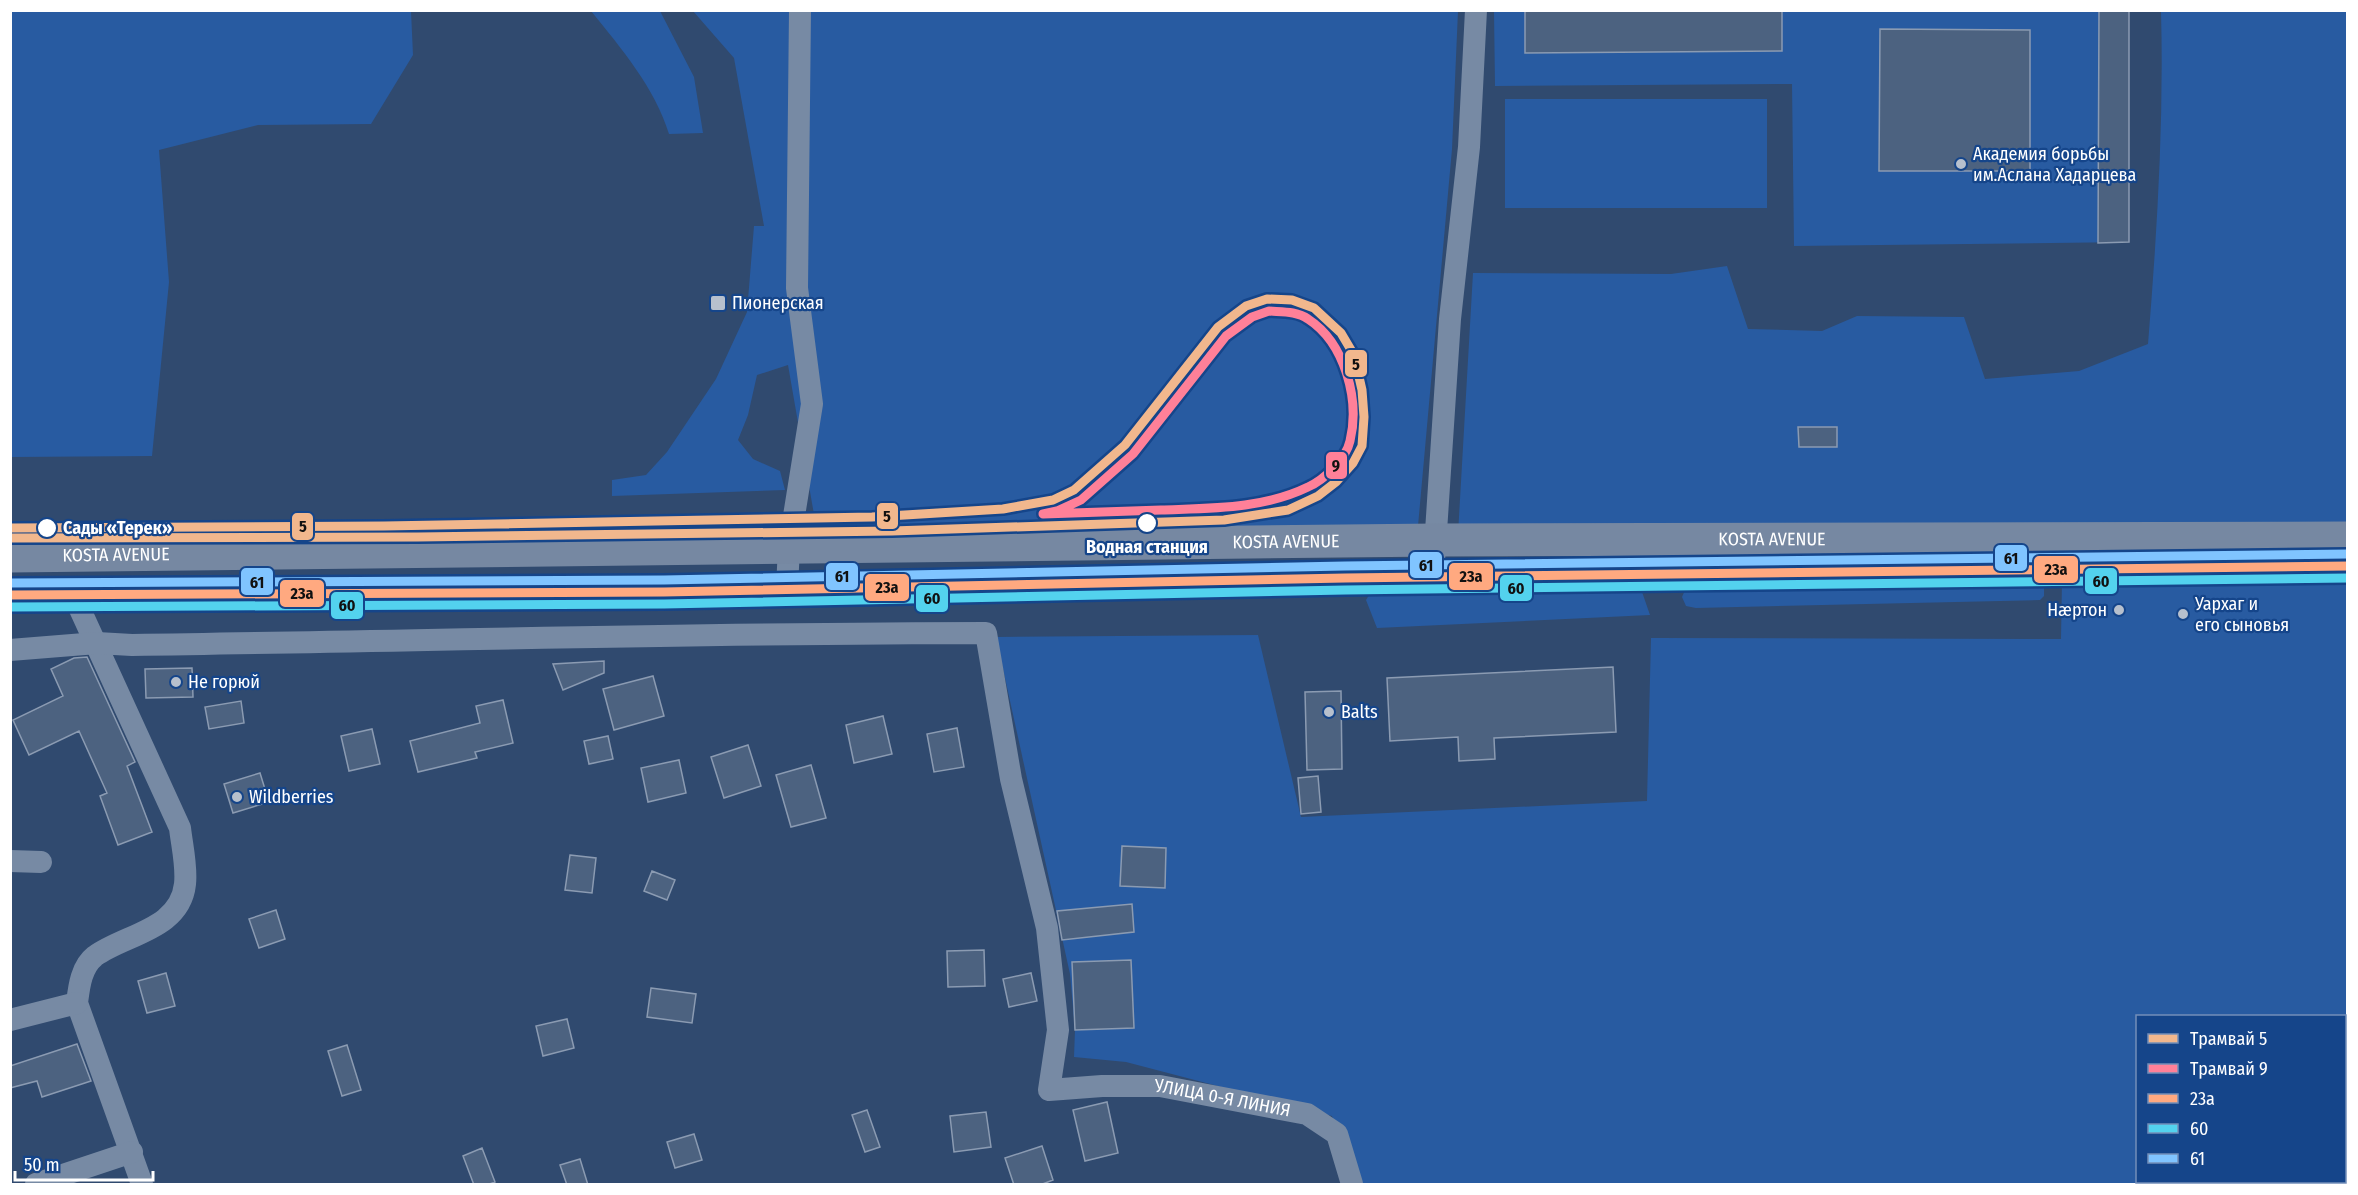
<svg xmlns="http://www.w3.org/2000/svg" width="2358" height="1195" font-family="'Fira Sans Condensed',sans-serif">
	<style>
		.green { fill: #285ba1; fill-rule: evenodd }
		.building { fill: #4c6280; stroke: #8b9bb2; stroke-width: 1.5 }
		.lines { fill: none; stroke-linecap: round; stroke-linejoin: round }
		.street { stroke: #778aa4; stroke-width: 22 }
		.primary { stroke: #7688a2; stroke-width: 33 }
		.bus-1-casing { stroke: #15458a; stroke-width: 14 }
		.bus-2-casing { stroke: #15458a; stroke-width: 14 }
		.bus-3-casing { stroke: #15458a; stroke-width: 14 }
		.bus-1 { stroke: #ffa980; stroke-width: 9 }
		.bus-2 { stroke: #53d2ee; stroke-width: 9 }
		.bus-3 { stroke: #80c4ff; stroke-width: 9 }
		.tram-1-casing { stroke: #15458a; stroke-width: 14 }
		.tram-2-casing { stroke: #15458a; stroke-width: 14 }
		.tram-1 { stroke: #f1b78d; stroke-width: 9 }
		.tram-2 { stroke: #ff8098; stroke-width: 9 }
		.poi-dot { fill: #b7c0cd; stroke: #15458a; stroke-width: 2 }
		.stop-dot { fill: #fff; stroke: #15458a; stroke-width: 2 }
		.labels { text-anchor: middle; stroke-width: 4.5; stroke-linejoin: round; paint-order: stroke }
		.poi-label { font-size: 18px; fill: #fff; stroke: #15458a; text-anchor: start }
		.stop-label { font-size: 18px; font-weight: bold; fill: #fff; stroke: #15458a; text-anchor: start }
		.street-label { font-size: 18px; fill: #fff; stroke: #15458a }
		.line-badge { stroke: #15458a; stroke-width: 2 }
		.pale-badge-label { font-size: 16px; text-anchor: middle; font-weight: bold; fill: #111 }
	</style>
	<rect width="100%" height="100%" fill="#304a6f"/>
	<path class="green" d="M10 11H411L413 55 371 124 258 125 159 150 169 282 152 456 11 457Z
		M591 11H660L694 77 703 133 669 134C655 88 621 48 591 11Z
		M693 11H1458L1452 149 1418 526H816L788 365 757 375 748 415 738 440 753 459 780 471 785 490 612 496V480L646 475 667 452 716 379 747 312 754 226H764L734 58Z
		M1494 11H2129V242L1794 246 1792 84 1495 86Z
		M2161 11H2347V528L1458 534 1473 273 1671 274 1727 266 1748 329 1822 331 1857 316 1964 317 1985 379 2079 371 2148 344C2157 233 2164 122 2161 11Z
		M1505 99H1767V208H1505Z
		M2347 577V1184H1354L1332 1116 1126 1062 1074 1057 1075 1030 1070 974 996 637 1258 635 1301 817 1647 801 1651 638 2061 639 2062 581ZM2138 1016H2344V1182H2138Z
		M2044 585V596L2040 600 1696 608 1686 606 1682 597 1686 588Z
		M1640 586 1650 615 1377 628 1366 600 1371 592Z"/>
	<path class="building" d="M1525 10H1782V51L1525 53Z
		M2099 10H2129V242L2098 243Z
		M1880 29 2030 30V171H1879Z
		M1798 427H1837V447H1799Z
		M87 657 135 762 127 766 152 832 118 845 100 796 107 793 79 731 29 755 13 720 63 696 51 669 74 658Z
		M604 661V673L563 690 553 664Z
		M1613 667 1616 732 1494 738 1495 759 1459 761 1458 737 1390 741 1387 678Z
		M192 668 193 697 146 698 145 669Z
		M653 676 664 716 614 730 603 689Z
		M1341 691 1342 769 1307 770 1305 692Z
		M503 700 513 743 475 752 477 758 418 772 410 741 480 723 476 706Z
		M241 701 244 723 209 729 205 707Z
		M883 716 892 754 854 763 846 725Z
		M957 728 964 767 934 772 927 734Z
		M372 729 380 764 349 771 341 736Z
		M608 736 613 759 589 764 584 741Z
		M748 745 761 786 724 798 711 757Z
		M679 760 686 793 648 802 641 768Z
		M811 765 826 818 791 827 776 775Z
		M260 773 269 802 233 813 224 784Z
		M1318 776 1321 812 1301 814 1298 778Z
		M1122 846 1166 848 1165 888 1120 886Z
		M570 855 596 858 592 893 565 890Z
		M652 871 675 880 667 900 644 891Z
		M1132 904 1134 932 1062 940 1057 911Z
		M276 910 285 939 259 948 249 919Z
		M984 950 985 986 948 987 947 951Z
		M1131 960 1134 1028 1075 1030 1072 962Z
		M166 973 175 1006 147 1013 138 981Z
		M1031 973 1037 1001 1009 1007 1003 979Z
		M651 988 696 994 692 1023 647 1017Z
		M567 1019 574 1048 543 1056 536 1026Z
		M77 1044 91 1081 42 1097 37 1081 10 1088V1066Z
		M347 1045 361 1090 342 1096 328 1051Z
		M1107 1102 1118 1153 1085 1161 1073 1110Z
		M867 1110 880 1147 865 1152 852 1115Z
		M986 1112 991 1147 954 1152 950 1116Z
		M694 1134 702 1160 675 1168 667 1142Z
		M1042 1146 1053 1180 1040 1185H1014L1005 1158Z
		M482 1148 495 1182 487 1185H474L463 1156Z
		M580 1159 588 1185H567L560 1165Z"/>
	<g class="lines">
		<g class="street">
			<path d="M1433 577 1450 319 1469 147 1476 10"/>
			<path d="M787 588 789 547 812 404 797 288 800 10"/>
			<path d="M73 594 180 828C182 846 187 866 185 884 180 930 125 934 95 956 81 967 79 987 77 1003L142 1184"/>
			<path id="s1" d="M10 650 97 643 132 645C416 641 701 633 986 633L1011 779 1047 928 1058 1030 1049 1090 1102 1086H1160L1307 1114 1337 1134 1352 1184"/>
			<path d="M10 861 41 862"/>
			<path d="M10 1020 77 1003"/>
			<path d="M36 1184 132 1152"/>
		</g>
		<g class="primary">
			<path id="s2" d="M10 556 1437 540 2348 538"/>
			<path d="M10 595 664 592 787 588 962 587 1345 578 2050 571 2348 566"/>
		</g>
		<defs>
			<path id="bus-1" d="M10 595 664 592 1345 578 2348 566"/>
			<path id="bus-2" d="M10 607 664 604 1345 590 2348 578"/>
			<path id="bus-3" d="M10 583 664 580 1345 566 2348 554"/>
		</defs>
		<use href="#bus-1" class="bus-1-casing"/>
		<use href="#bus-2" class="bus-2-casing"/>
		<use href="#bus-3" class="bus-3-casing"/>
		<use href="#bus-1" class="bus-1"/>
		<use href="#bus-2" class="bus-2"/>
		<use href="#bus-3" class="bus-3"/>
		<defs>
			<path id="tram-1" d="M10 528 384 526 872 517 1003 509 1053 500 1074 490 1125 445 1218 327 1246 306 1267 299 1292 300 1314 308 1341 333 1354 355 1362 390 1364 417 1362 446 1353 463 1336 482 1318 496 1288 510 1224 520 892 531 418 537 10 538"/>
			<path id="tram-2" d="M1269 311C1282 312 1297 311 1308 319 1345 343 1360 400 1350 441 1346 459 1324 480 1308 487 1263 509 1211 508 1161 510 1122 511 1082 513 1043 514L1057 511 1081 500 1133 454 1226 336 1252 317Z"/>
		</defs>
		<use href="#tram-1" class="tram-1-casing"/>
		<use href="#tram-2" class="tram-2-casing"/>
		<use href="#tram-1" class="tram-1"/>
		<use href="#tram-2" class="tram-2"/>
	</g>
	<g class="poi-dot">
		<circle cx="1961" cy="164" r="6"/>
		<rect x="710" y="295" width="16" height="16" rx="3"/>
		<circle cx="2119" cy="610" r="6"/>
		<circle cx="2183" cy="614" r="6"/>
		<circle cx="176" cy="682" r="6"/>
		<circle cx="1329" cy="712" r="6"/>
		<circle cx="237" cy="797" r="6"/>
	</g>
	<g class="stop-dot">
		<circle cx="1147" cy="523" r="10"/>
		<circle cx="47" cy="528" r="10"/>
	</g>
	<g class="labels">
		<g class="poi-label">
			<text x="1973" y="160">Академия борьбы<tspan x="1973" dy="21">им.Аслана Хадарцева</tspan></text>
			<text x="732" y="309">Пионерская</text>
			<text x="2195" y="610">Уархаг и<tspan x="2195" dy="21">его сыновья</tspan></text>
			<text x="2107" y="616" text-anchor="end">Нæртон</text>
			<text x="188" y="688">Не горюй</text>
			<text x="1341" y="718">Balts</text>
			<text x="249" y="803">Wildberries</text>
		</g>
		<g class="stop-label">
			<text x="63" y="534">Сады «Терек»</text>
			<text x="1147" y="553" text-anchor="middle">Водная станция</text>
		</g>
		<g class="street-label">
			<text dy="6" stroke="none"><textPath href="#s2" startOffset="1762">KOSTA AVENUE</textPath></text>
			<text dy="6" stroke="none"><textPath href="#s2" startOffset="1276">KOSTA AVENUE</textPath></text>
			<text dy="6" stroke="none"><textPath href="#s2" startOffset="106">KOSTA AVENUE</textPath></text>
			<text dy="6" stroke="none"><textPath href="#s1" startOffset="1616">УЛИЦА 0-Я ЛИНИЯ</textPath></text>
		</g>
	</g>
	<g class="line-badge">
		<rect x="1344" y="349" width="24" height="29" rx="6" fill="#f1b78d"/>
		<rect x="1325" y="451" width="23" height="29" rx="6" fill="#ff8098"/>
		<rect x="876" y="502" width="23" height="28" rx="6" fill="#f1b78d"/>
		<rect x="291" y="512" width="23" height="29" rx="6" fill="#f1b78d"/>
		<rect x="1994" y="544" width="34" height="28" rx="6" fill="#80c4ff"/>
		<rect x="1409" y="551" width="34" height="28" rx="6" fill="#80c4ff"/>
		<rect x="2033" y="555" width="46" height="29" rx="6" fill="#ffa980"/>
		<rect x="825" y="562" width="34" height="29" rx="6" fill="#80c4ff"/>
		<rect x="1448" y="562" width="46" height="29" rx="6" fill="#ffa980"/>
		<rect x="2084" y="567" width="34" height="28" rx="6" fill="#53d2ee"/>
		<rect x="240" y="567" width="34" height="29" rx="6" fill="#80c4ff"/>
		<rect x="864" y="573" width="46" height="29" rx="6" fill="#ffa980"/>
		<rect x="1499" y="574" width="34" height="28" rx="6" fill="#53d2ee"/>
		<rect x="279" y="579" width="46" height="29" rx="6" fill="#ffa980"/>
		<rect x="915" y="584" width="34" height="29" rx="6" fill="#53d2ee"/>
		<rect x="330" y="591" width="34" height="29" rx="6" fill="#53d2ee"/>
	</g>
	<g class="pale-badge-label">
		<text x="1356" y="370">5</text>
		<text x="1336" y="471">9</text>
		<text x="887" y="522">5</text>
		<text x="303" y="532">5</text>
		<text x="2011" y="564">61</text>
		<text x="1426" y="571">61</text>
		<text x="2056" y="575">23a</text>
		<text x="842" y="582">61</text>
		<text x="1471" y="582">23a</text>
		<text x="2101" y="587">60</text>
		<text x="257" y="588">61</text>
		<text x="887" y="593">23a</text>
		<text x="1516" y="594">60</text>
		<text x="302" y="599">23a</text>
		<text x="932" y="604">60</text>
		<text x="347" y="611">60</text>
	</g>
	<rect width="2358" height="1195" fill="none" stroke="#ffffff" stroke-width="24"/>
	<rect x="2136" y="1015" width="210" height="168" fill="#15458a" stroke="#738fb9" stroke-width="1.5"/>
	<rect x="2148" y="1034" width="30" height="9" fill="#f1b78d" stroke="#738fb9" stroke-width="1.5"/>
	<text x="2190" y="1045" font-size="18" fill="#ffffff">Трамвай 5</text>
	<rect x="2148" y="1064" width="30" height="9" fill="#ff8098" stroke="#738fb9" stroke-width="1.5"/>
	<text x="2190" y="1075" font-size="18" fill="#ffffff">Трамвай 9</text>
	<rect x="2148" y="1094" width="30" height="9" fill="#ffa980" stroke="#738fb9" stroke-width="1.5"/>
	<text x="2190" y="1105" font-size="18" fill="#ffffff">23a</text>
	<rect x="2148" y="1124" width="30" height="9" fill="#53d2ee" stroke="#738fb9" stroke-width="1.5"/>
	<text x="2190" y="1135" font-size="18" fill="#ffffff">60</text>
	<rect x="2148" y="1154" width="30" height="9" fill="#80c4ff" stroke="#738fb9" stroke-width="1.5"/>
	<text x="2190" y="1165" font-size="18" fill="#ffffff">61</text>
	<path d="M15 1171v9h138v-9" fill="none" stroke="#ffffff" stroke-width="3"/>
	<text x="24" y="1171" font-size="18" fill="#ffffff" stroke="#15458a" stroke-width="4.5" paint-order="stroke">50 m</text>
</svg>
